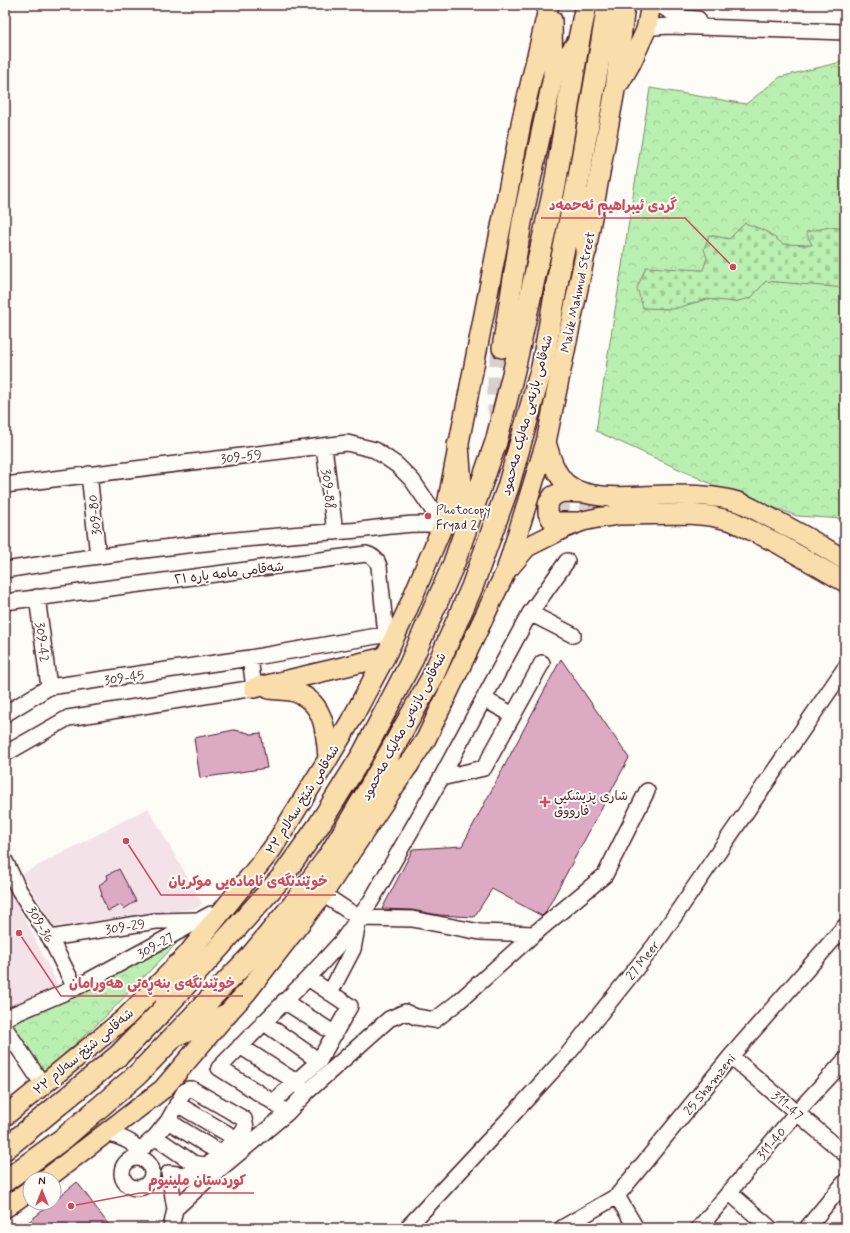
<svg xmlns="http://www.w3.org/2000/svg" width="850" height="1233" font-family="Mynerve,'Playpen Sans Arabic',sans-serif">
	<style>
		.built { fill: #f3e3e8 }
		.forest { fill: url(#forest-crowns); stroke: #82876e }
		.cemetery { fill: url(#cemetery-stones); stroke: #82876e }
		.building { fill: #ddaac4; stroke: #4a1f2b }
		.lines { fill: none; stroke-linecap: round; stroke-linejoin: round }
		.major-tunnel { stroke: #d9d0ce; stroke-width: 19; stroke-dasharray: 19 10; stroke-linecap: butt }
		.minor-casing { stroke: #4a1f2b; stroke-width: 18 }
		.major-casing { stroke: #4a1f2b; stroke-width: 22 }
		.highway-casing { stroke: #4a1f2b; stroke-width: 24 }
		.minor { stroke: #fdfcf7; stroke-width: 15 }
		.major { stroke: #f9deab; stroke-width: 19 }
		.highway { stroke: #f9deab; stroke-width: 21 }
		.poi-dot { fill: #d1495b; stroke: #fdfcf7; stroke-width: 1.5 }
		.labels { text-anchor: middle; stroke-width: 4; stroke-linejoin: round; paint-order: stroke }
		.street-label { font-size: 13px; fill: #4a1f2b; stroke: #fdfcf7 }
		.poi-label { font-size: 13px; fill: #4a1f2b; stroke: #fdfcf7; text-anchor: start }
		.leader { fill: none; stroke: #d1495b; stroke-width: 1.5 }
		.callout-dot { fill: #d1495b; stroke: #fdfcf7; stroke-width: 1.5 }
		.callout-label { font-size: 14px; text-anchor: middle; font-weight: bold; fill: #d1495b; stroke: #fdfcf7; stroke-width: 4; stroke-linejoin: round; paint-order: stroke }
	</style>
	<defs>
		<pattern id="forest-crowns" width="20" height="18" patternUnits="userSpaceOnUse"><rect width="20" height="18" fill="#b9efb0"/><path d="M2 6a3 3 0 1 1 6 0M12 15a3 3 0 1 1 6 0" fill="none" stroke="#a1cc98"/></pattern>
		<pattern id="cemetery-stones" width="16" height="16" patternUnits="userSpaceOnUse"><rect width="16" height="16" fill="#b9efb0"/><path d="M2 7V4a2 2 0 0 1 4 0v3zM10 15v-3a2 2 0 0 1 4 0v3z" fill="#a1cc98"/></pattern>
	</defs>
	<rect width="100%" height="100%" fill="#fdfcf7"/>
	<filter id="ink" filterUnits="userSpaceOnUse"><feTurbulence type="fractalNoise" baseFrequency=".025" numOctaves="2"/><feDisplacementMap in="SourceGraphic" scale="8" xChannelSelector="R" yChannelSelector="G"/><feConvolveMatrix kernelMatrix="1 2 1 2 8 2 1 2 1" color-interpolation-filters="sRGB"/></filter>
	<g filter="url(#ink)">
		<path class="built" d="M148 808 202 903 198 908 54 927 22 874Z
			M7 883 57 983V986L5 1013V884Z"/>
		<path class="forest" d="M845 61V519L797 516 718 487 596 431 650 88 746 104 780 77Z
			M177 943 107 1015 37 1079 12 1025Z"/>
		<path class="cemetery" d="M745 223 766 231 783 244 812 245 806 232 830 227 845 229V288L766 281 751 298 734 302 707 299 674 309 643 308 637 288 646 267 703 270 707 258 704 249 709 235 729 239Z"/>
		<path class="building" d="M561 659 629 758 545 913 542 916 492 889 474 917 439 915 412 910 382 909 413 849 462 846Z
			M234 730 245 732 251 734 261 733 267 768 200 778 194 738Z
			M119 869 136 901 124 909 121 905 108 911 101 896 102 895 99 885 108 879 107 875Z
			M77 1182 111 1228H21L52 1203H54V1201Z"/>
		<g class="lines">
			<path class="major-tunnel" d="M502 348 497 373V409L512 459 526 483 539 496 563 507 605 504"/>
			<defs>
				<path id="minor" d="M659 5 682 18 698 19
					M646 30 653 27 670 26 845 32
					M324 447 335 532
					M89 474 98 556
					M5 485 347 443 375 450 397 465 412 480 443 525
					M5 570C118 552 232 538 346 531 379 529 410 521 443 525
					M37 597 49 687
					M5 602 366 554C373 556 377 559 379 566L386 635
					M530 613 573 635
					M484 699 513 715
					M5 714 49 687 250 658 394 633
					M5 754 68 718 254 688 250 658
					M441 778 484 768 542 663
					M5 861 19 890 50 938 75 988
					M323 894 359 918 412 919 480 932 534 934
					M50 938 156 921 197 920
					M330 993 353 949 358 923
					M284 1001 335 1034
					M5 1018 75 988 211 914 218 916
					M263 1022 319 1061
					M5 1028 43 1085
					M240 1046 296 1082 302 1088
					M731 1056 845 1154
					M273 1102 319 1061 350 1006 308 978
					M177 1104 235 1138
					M287 1113 273 1102 219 1068 308 978 342 941 371 901 441 778 530 613 567 561
					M168 1121 220 1153
					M107 1133C121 1138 138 1141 140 1158
					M139 1151 155 1137 168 1121 184 1092 188 1089H192L244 1119 246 1128 212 1162 204 1165 193 1163 155 1137
					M122 1173a15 15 0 1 1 30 0a15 15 0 1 1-30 0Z
					M729 1192 770 1228
					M617 1196 636 1228
					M175 1209 169 1173 209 1178
					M171 1228 175 1209 209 1178 287 1113 307 1092 389 1019 405 1012 416 1017 435 1020 458 1002 534 934 605 875 647 791
					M407 1228 505 1123 568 1054 654 946 845 668
					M562 1228 617 1196 731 1056 845 926
					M699 1228 797 1112 845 1060
					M807 1228 845 1182"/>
				<path id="major" d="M552 20 553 77
					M620 82 631 63 646 30 651 5
					M502 348 522 222 553 77 579 39
					M546 442C550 456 555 475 568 485 591 503 640 495 669 495 692 495 716 495 738 502 747 505 757 511 765 515 793 529 819 544 845 560
					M577 522H557L552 520 548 513V504L553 496 562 492 584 493
					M510 567 527 547 565 528 583 521 597 518 618 515 689 514 711 516 732 521 777 543 845 582
					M254 688 385 657
					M269 689C277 690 284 690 291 691 325 699 326 732 328 759
					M5 1116 125 1018 187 955 272 849 328 759 353 717 385 657 406 613 443 525 522 119 549 5
					M46 1179 163 1089 226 1015 247 992 323 894 426 739 506 571 546 442 586 250 615 90 625 5
					M5 1208 30 1190"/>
				<path id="highway" d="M581 197 586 250
					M458 445 464 525
					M372 797 408 765
					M166 1004 176 966
					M180 1034 226 1015
					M5 1149 119 1055 164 1009 282 877 319 825 363 754 410 664 454 563 496 442 514 370 555 185 579 39 586 5
					M5 1181 64 1138 138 1074 251 956 293 905 331 853 371 786 432 678 472 587 508 487 542 367 561 262 579 177 608 5"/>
			</defs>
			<use href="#minor" class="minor-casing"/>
			<use href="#major" class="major-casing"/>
			<use href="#highway" class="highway-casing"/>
			<use href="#minor" class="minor"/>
			<use href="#major" class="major"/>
			<use href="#highway" class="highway"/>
		</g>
	</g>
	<g class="poi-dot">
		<circle cx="428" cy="516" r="4"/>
		<path d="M543 796h4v4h4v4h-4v4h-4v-4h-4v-4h4z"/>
	</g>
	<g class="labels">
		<g class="street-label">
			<text transform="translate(577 292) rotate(-78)" y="5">Malik Mahmud Street</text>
			<text transform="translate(526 415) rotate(-75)" y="5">شەقامی بازنەیی مەلیک مەحمود</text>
			<text transform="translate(241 456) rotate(-7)" y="5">309-59</text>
			<text transform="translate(329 489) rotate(83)" y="5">309-88</text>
			<text transform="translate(94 515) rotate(-96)" y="5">309-80</text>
			<text transform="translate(229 572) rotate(-7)" y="5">شەقامی مامە یارە ٢١</text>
			<text transform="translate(43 642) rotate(83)" y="5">309-42</text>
			<text transform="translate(124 677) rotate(-8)" y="5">309-45</text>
			<text transform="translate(403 726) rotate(-62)" y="5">شەقامی بازنەیی مەلیک مەحمود</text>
			<text transform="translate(302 799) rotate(-58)" y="5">شەقامی شێخ سەلام ٣٣</text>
			<text transform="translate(41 924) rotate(59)" y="5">309-36</text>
			<text transform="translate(125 926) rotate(-9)" y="5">309-29</text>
			<text transform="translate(155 945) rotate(-29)" y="5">309-27</text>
			<text transform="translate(642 960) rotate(-52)" y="5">27 Meer</text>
			<text transform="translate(83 1051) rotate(-40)" y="5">شەقامی شێخ سەلام ٣٣</text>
			<text transform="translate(709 1084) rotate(-51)" y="5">25 Shamzeni</text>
			<text transform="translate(788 1105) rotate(41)" y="5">311-47</text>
			<text transform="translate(771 1143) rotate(-50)" y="5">311-40</text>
		</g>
		<g class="poi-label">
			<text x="436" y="514">Photocopy<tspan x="436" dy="15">Fryad 2</tspan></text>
			<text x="554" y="800">شاری پزیشکیی<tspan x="554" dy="15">فارووق</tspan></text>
		</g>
	</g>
	<path class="leader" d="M733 267L685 218H541M126 841L161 895H336M19 933L61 996H243M71 1206L140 1193H254"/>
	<g class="callout-dot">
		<circle cx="733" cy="267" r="4"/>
		<circle cx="126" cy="841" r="4"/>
		<circle cx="19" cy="933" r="4"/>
		<circle cx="71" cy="1206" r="4"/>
	</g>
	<g class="callout-label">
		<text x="613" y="210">گردی ئیبراھیم ئەحمەد</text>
		<text x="248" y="886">خوێندنگەی ئامادەیی موکریان</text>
		<text x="152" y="988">خوێندنگەی بنەڕەتی هەورامان</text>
		<text x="197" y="1185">کوردستان ملینیوم</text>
	</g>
	<rect width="850" height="1233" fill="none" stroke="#fdfcf7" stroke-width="20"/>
	<rect x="10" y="10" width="830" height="1213" fill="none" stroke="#4a1f2b" stroke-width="1.5" filter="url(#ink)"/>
	<g transform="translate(42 1191)"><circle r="19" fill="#fdfcf7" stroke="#b5a4a5"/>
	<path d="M0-3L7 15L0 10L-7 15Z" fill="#d1495b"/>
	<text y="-6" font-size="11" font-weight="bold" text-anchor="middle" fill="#4a1f2b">N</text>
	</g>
</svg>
